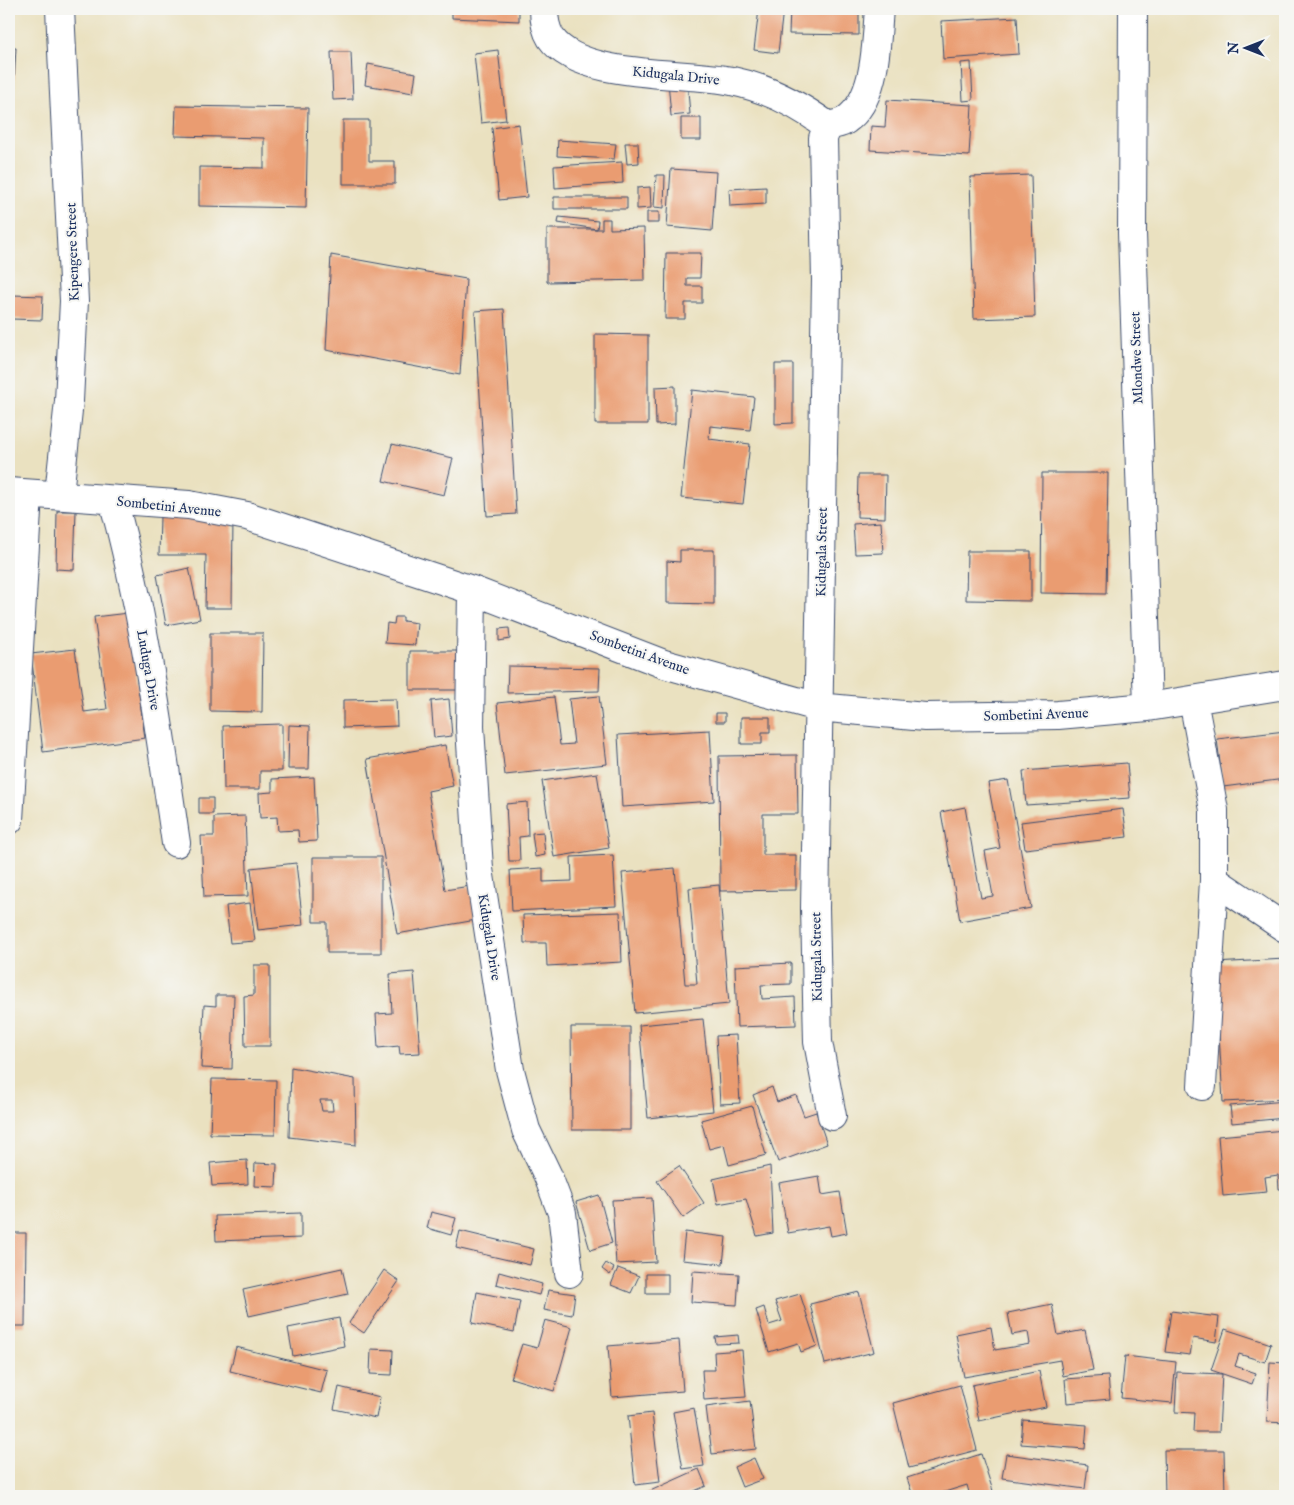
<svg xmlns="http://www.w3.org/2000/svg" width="1294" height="1505" font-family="'IM FELL English',serif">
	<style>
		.building { fill: #ea9c71; fill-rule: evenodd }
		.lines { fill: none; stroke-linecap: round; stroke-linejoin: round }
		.minor-casing { stroke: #3a4a6d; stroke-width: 30 }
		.minor { stroke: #fff; stroke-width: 28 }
		.labels { text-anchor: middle; stroke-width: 4; stroke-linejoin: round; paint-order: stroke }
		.street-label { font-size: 14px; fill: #1b2f5e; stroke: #f6f6f2 }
	</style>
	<rect width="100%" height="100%" fill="#f6f6f2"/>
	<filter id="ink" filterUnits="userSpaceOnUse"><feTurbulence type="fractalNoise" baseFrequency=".02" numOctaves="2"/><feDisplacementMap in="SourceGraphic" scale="10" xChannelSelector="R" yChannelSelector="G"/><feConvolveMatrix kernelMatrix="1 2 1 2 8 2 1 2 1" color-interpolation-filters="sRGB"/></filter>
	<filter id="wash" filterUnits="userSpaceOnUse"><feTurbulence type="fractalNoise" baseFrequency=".0096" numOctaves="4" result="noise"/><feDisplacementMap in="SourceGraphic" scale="20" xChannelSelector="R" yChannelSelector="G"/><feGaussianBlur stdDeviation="1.12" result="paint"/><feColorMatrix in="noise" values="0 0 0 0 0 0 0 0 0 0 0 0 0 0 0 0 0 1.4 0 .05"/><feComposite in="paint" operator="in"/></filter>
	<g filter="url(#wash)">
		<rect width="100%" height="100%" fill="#eae1c0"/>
		<g id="blocks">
			<path class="building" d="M452 9H519V21L452 18Z
				M759 9H783L778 53 754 50Z
				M790 9H859V35L789 34Z
				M1017 17 1019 54 943 59 941 21Z
				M9 48H16L14 83 9 82Z
				M498 50 506 120 481 123 474 53Z
				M331 52H351L353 99 333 100Z
				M971 62 973 100 963 101 961 63Z
				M368 64 416 73 413 93 365 85Z
				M687 80 690 114 671 116 668 81Z
				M887 100 972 105 969 156 870 150 871 126 885 127Z
				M176 106 308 108 306 208 199 206V167L264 168V138L175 136Z
				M681 118H701V140H681Z
				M343 120H369V161H395V184H343Z
				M519 124 527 197 499 200 492 128Z
				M558 140 616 144 614 159 557 156Z
				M625 143H638L639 163 627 164Z
				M622 162 623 183 555 188 554 166Z
				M671 169 716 172 712 231 667 227Z
				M656 175H665L664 208 654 207Z
				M1031 175 1035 317 974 319 970 177Z
				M650 187 651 208 637 209V188Z
				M766 187V204L730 206 729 189Z
				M554 197H627V209H554Z
				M647 212H659V223H647Z
				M559 217 598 221 597 229H602V219H610V229L644 228 645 280 547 282V229H597L558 223Z
				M666 253H701L700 278H687V286H702V303H685V319H665Z
				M331 255 466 279 460 375 326 350Z
				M13 295 43 296 42 320 12 319Z
				M504 309 516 514 487 516 475 311Z
				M595 334 648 335V424H595Z
				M775 364H793V423L775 424Z
				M675 386V424L656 425 655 387Z
				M692 390 754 397 750 430 710 426 709 439 750 444 743 504 681 498Z
				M392 444 453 458 444 495 383 481Z
				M1042 473H1108L1106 594 1041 593Z
				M858 475H886L885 518 857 517Z
				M57 511H76L74 570 56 569Z
				M160 517 233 518 232 608H205L206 555H159Z
				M881 522 883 553 855 554 853 524Z
				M680 550H714V604L667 603V561L680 562Z
				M967 551H1031V601L966 600Z
				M189 568 200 619 166 625 157 575Z
				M128 613 145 738 43 752 31 654 75 649 84 712 107 709 94 617Z
				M395 617H403V621L417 623 415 645 385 643 387 623 394 624Z
				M509 628 510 639 499 641V629Z
				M210 633H263L262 712 210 711Z
				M410 651H460V690H410Z
				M508 666 600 668 599 691 507 693Z
				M599 696 607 764 505 775 497 703 554 697 560 745 574 744 569 699Z
				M396 699 397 726 343 728V700Z
				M449 699 452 736 434 738 431 701Z
				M716 713H725V722H716Z
				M741 717H770V732H762V744H741Z
				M282 724V771H260V789H224L223 726Z
				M289 725 310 726 309 769H288Z
				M710 730 714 801 622 807 618 735Z
				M1285 731V779L1223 787 1217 739Z
				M445 745 453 786 428 791 445 890 470 886 476 920 397 934 367 759Z
				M797 755 798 814H763V855H796V890L720 891 719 756Z
				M1127 763 1130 798 1026 805 1023 771Z
				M597 773 609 848 554 857 542 781Z
				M314 777 317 841 299 842 298 830 278 831 277 817 260 818 259 793 272 792V779Z
				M1008 780 1031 908 960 921 941 812 965 807 981 898 993 896 985 851 1000 848 988 783Z
				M199 798H213V814H199Z
				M527 802 528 836 519 837 520 861H509L506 804Z
				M1123 809 1127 837 1025 849 1021 822Z
				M245 816 248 896 204 897 201 836H214V817Z
				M543 832 545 855 535 857 532 833Z
				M613 855 616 906 512 911 510 870 543 868V882L572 881 571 857Z
				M313 857H381V953H327V922H313Z
				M296 863 303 925 258 930 251 868Z
				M675 868 685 984H697L689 888 719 885 729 1004 635 1013 622 873Z
				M250 903 255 941 230 943 226 906Z
				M620 912 622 962 547 966 546 943H524L523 915Z
				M1285 959V1099L1223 1102 1215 963Z
				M791 963V984L761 985 762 999 795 997 796 1025 737 1027 735 966Z
				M254 965H270V1046H245L244 996 254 995Z
				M414 972 420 1053 400 1054 399 1046 378 1048 376 1014 392 1013 390 974Z
				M216 995H234L232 1069 201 1068 204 1005 216 1006Z
				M703 1019 713 1111 648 1118 639 1025Z
				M571 1027H630V1130H572Z
				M736 1035 740 1103 720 1104 716 1036Z
				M291 1067 355 1079 356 1145 289 1137ZM320 1100H332L333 1111H322Z
				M212 1079 276 1080 275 1135 210 1134Z
				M772 1087 777 1102 796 1095 804 1116 816 1112 827 1144 778 1162 753 1095Z
				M1285 1101V1118L1232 1123 1230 1106Z
				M752 1106 766 1155 729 1165 724 1145 709 1149 701 1120Z
				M1285 1130V1189H1279L1278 1175 1265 1177 1267 1192 1223 1196 1218 1136Z
				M247 1160 248 1184 212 1186 210 1163Z
				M255 1163 277 1164 276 1187 254 1186Z
				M679 1166 704 1203 683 1218 657 1181Z
				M770 1166 773 1233 757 1236 746 1199 718 1204 713 1179Z
				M819 1176 822 1195 840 1192 847 1233 831 1236 829 1226 788 1233 779 1183Z
				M599 1195 612 1243 590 1250 576 1202Z
				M652 1198 656 1262 616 1264 612 1200Z
				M431 1212 456 1218 451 1235 427 1228Z
				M301 1213V1238L216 1241 215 1216Z
				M460 1231 534 1249 530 1265 456 1248Z
				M685 1232 726 1237 723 1264 682 1260Z
				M9 1233H26L25 1326H9Z
				M606 1263 614 1268 610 1275 602 1269Z
				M342 1268 348 1294 249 1316 243 1290Z
				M618 1268 639 1276 631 1293 611 1285Z
				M384 1270 399 1281 364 1333 349 1323Z
				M693 1271 739 1274 737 1305 691 1302Z
				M499 1272 542 1284 539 1295 496 1284Z
				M646 1274H668V1293H646Z
				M548 1290 575 1294 572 1315 544 1310Z
				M477 1292 520 1301 514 1332 472 1323Z
				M859 1292 874 1352 825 1364 810 1304Z
				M800 1294 817 1346 801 1352 798 1343 769 1352 756 1310 764 1307 769 1325 782 1321 775 1301Z
				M1052 1304 1058 1335 1085 1330 1093 1370 1063 1376 1060 1360 964 1377 956 1334 991 1327 995 1350 1030 1344 1028 1332 1012 1335 1008 1313Z
				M1171 1311 1219 1317 1216 1342 1193 1338 1190 1355 1165 1352Z
				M339 1318 344 1346 293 1356 288 1328Z
				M545 1320 572 1327 554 1391 511 1378 522 1344 537 1348Z
				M1225 1329 1271 1344 1265 1362 1239 1354 1235 1366 1256 1373 1252 1384 1211 1370Z
				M738 1335 739 1343 716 1344 715 1337Z
				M679 1340 683 1391 612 1397 608 1346Z
				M236 1347 327 1370 321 1393 230 1371Z
				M371 1349 393 1350 392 1375 370 1374Z
				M742 1350 746 1397 704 1400 702 1370H715L714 1352Z
				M1125 1356 1176 1362 1172 1403 1121 1398Z
				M1270 1362 1285 1363V1423L1267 1422Z
				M1039 1371 1046 1407 979 1421 972 1385Z
				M1177 1372 1222 1374 1219 1432H1193L1194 1413 1175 1412Z
				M1108 1376 1110 1399 1067 1403 1065 1379Z
				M960 1385 977 1450 909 1468 893 1403Z
				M339 1387 380 1397 376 1418 334 1409Z
				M750 1401 756 1449 712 1454 706 1407Z
				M694 1408 704 1466 683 1469 673 1412Z
				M652 1413 660 1482 635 1485 628 1416Z
				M1023 1420 1087 1425 1085 1449 1021 1444Z
				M1164 1450H1224L1225 1496H1165Z
				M981 1454 994 1494 970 1496 967 1485 932 1496H913L907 1478Z
				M1006 1454 1088 1465 1085 1489 1002 1478Z
				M754 1458 763 1479 742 1487 734 1467Z
				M699 1469 706 1486 683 1496H639Z"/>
		</g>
	</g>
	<g filter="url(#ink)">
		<use href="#blocks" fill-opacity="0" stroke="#3a4a6d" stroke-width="1"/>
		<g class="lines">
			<defs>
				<path id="minor" d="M544 9C544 18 546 30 551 38 580 80 686 71 732 81 768 88 799 105 828 126
					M1133 9 1132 233 1148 707
					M9 492 189 505 247 516 472 590 664 664 818 707 925 717 1058 715 1148 707 1285 685
					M59 494 69 401 74 301 60 9
					M113 500C144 612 159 728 176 843
					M472 590 470 727 479 869 510 1070 526 1130 548 1176 562 1213 569 1273
					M1193 700 1214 810V880L1202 1086
					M9 820 28 494
					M1214 880 1285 928
					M832 1116 818 1042 815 908 826 280 823 138 828 126C834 124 841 124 846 120 877 99 876 42 879 9"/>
			</defs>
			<use href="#minor" class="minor-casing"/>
			<use href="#minor" class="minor"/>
		</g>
	</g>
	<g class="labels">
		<g class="street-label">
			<text transform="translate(676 75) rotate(6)" y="5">Kidugala Drive</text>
			<text transform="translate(72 252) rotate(-92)" y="5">Kipengere Street</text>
			<text transform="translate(1136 358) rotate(-92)" y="5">Mlondwe Street</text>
			<text transform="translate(169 506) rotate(6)" y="5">Sombetini Avenue</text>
			<text transform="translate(821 552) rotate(-89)" y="5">Kidugala Street</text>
			<text transform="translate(640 652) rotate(20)" y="5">Sombetini Avenue</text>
			<text transform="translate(149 670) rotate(80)" y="5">Luduga Drive</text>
			<text transform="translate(1036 714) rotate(-2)" y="5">Sombetini Avenue</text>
			<text transform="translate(490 937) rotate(81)" y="5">Kidugala Drive</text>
			<text transform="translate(816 957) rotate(-91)" y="5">Kidugala Street</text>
		</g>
	</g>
	<rect width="1294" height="1505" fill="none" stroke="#f6f6f2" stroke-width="30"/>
	<g transform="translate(1246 48) rotate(270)" stroke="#f6f6f2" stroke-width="4" paint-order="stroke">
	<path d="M0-4L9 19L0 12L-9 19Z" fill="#1b2f5e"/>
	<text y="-8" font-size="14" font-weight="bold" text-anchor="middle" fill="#1b2f5e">N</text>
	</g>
</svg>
